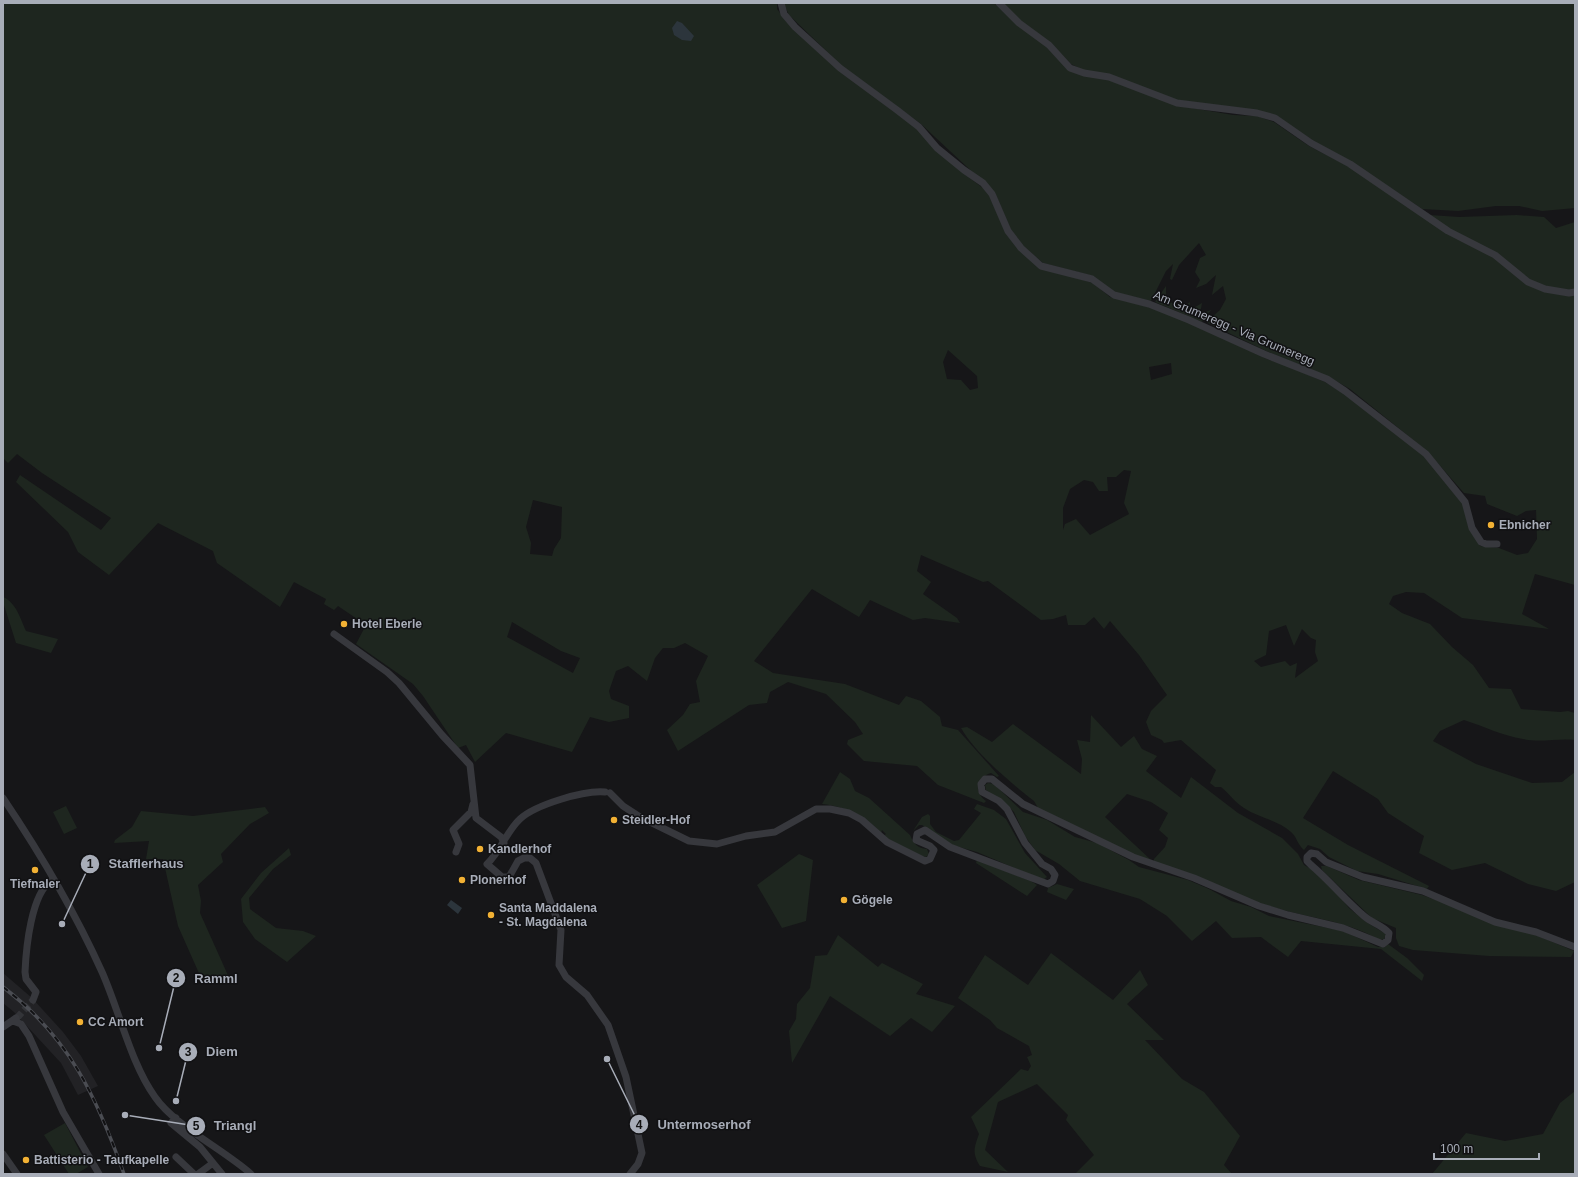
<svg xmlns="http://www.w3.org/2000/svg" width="1578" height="1177" font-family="Arial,sans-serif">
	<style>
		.built { fill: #222225 }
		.green { fill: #1e261f; fill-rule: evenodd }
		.water { fill: #2c353c }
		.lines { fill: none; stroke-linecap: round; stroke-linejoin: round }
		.minor-tunnel { stroke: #333438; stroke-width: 7; stroke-dasharray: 7 3.5; stroke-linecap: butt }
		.minor { stroke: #37383d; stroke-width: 7 }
		.rail-casing { stroke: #4a4c52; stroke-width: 3.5 }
		.rail { stroke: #111113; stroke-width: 2; stroke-dasharray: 6; stroke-linecap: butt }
		.poi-dot { fill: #f2b134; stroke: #111113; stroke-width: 1.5 }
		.labels { text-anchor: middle; stroke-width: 3; stroke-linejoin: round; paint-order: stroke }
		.street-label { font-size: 12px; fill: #a8adb8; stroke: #111113 }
		.poi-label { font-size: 12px; font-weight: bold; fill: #a8adb8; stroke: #111113; text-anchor: start }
		.leader { fill: none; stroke: #a8adb8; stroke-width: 1.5 }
		.callout-dot { fill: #a8adb8; stroke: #111113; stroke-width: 1.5 }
		.mark-label { font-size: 12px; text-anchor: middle; font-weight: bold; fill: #111 }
		.callout-label { font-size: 13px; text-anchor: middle; font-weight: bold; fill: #a8adb8; stroke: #111113; stroke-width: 3; stroke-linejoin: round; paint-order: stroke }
	</style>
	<rect width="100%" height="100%" fill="#161618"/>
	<path class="built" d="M3 973 32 998 63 1032 81 1056 98 1086 78 1095 61 1063 14 1012 3 1003Z"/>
	<path class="green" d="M3 3H777V9L793 29 917 129 963 173 983 188 989 195 1006 233 1040 267 1093 283 1110 297 1148 307 1190 323 1267 359 1285 365 1325 382 1345 394 1424 456 1463 504 1468 525 1480 546 1499 548 1517 555 1528 553 1537 539 1536 510 1526 511 1517 516 1487 504 1485 496 1464 493 1427 451 1350 389 1329 377 1266 351 1206 322 1220 310 1226 299 1223 286 1212 295 1216 275 1206 284 1196 288 1200 280 1195 272 1200 258 1206 255 1199 243 1179 265 1172 280 1170 279 1173 264 1166 271 1151 301 1114 292 1093 276 1043 263 1023 246 1011 230 995 193 921 124 842 66 789 15 784 4 994 3 1014 22 1046 46 1068 70 1109 79 1175 105 1233 115 1257 116 1274 122 1309 146 1348 166 1449 229 1430 215 1459 217 1517 215 1544 217 1556 228 1575 222V585L1535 574 1522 614 1549 629 1462 618 1424 593 1406 592 1393 596 1389 604 1402 613 1430 624 1452 647 1473 665 1489 688 1511 689 1521 709 1560 712 1568 711 1575 713V740C1558 738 1540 743 1523 739 1503 736 1483 726 1464 720L1440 731 1433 741 1476 764 1532 783 1562 782 1575 772V882L1556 891 1528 884 1485 863 1452 870 1419 853 1424 836 1388 813 1378 799 1333 771 1303 818 1348 845 1429 886 1427 889 1378 874 1357 871 1329 857 1320 849 1308 845 1304 850C1297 844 1297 837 1291 832 1278 820 1259 818 1244 808 1234 802 1229 793 1221 787H1215L1210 783 1216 770 1181 740 1164 743 1162 740 1151 735 1146 722 1151 711 1167 695 1139 655 1110 621 1104 629 1094 617 1085 625H1068L1066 615 1053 619 1041 620 988 581 983 582 921 555 917 571 931 582 923 594 957 618 960 623 925 618 913 620 870 600 859 617 812 589 754 661 773 673 845 684 899 705 906 696 921 701 940 717 942 726 958 730 999 776 997 777 991 773C977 777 973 792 986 801L984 803 938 785 917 766 864 761 847 744 848 740 863 734 855 722 826 694 788 682 770 692 767 703 749 705 678 751 667 730 683 715 690 704 700 702 696 681 708 656 685 643 674 648H663L655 658 647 681 628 666 616 671 609 691 611 699 629 706V718L609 722 590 717 572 752 506 733 475 762 466 745 458 748 423 696 413 684 356 644 366 625 338 606 334 610 324 604 326 599 294 582 280 607 217 563 213 551 158 523 109 575 78 552 68 532 16 482 20 475 101 530 111 518 42 473 17 454 8 463 3 458ZM948 350 977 376 978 388 970 390 961 380 947 379 943 362ZM1171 363 1172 374 1151 380 1149 367ZM1124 470 1131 471 1124 503 1129 514 1090 535 1076 519 1065 524 1063 530V508L1070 489 1084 480 1093 482 1099 491H1108L1107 477H1116ZM533 500 562 507 561 538 554 549 552 556 530 554 531 543 526 527ZM512 622 561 651 580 658 573 673 507 637ZM1286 625 1294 646 1302 629 1311 638 1316 640 1315 652 1318 661 1295 678 1297 663 1290 666 1285 661 1261 667 1254 661 1266 655 1269 631Z
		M1002 3H1575V208L1542 211 1519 206H1496L1458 211 1422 209 1350 161 1312 140 1276 116 1177 101 1083 70 1071 64 1050 42 1018 19Z
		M1166 286V302L1175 303 1181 308 1190 302V310L1202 303 1200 314 1211 310 1202 322 1155 302Z
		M3 597C16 602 21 620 26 631L58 639 51 653 16 643 3 602Z
		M1091 715 1121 747 1134 736 1142 749 1157 756 1146 771 1181 798 1191 777 1238 813 1282 838 1298 854 1304 865 1311 869 1336 892 1349 908 1366 922 1386 934 1384 939 1379 940C1344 919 1303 918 1266 905 1228 893 1191 877 1154 863V859L1165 847 1168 838 1159 830 1168 813 1151 802 1127 794 1105 817 1151 860 1150 862 1038 808 1034 801C1011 783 975 753 961 728L967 727 992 742 1013 724 1081 774 1082 759 1077 740 1090 742Z
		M840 772 850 779 855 791 869 798 910 835C914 844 917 848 927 849L929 854 926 857 921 856 888 840 883 836 886 834 882 830 881 833C865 815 846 807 822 804Z
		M988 783 994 784 1023 812 1047 820 1075 837 1097 843 1129 860 1139 867 1188 880 1209 889 1231 901 1251 907 1269 916 1343 931 1378 947H1385L1388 944 1407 958 1424 975 1422 981 1381 949 1301 941 1288 957 1261 937 1232 938 1216 921 1192 941 1167 916 1140 899 1080 881 1059 864 1035 850 1025 836 1014 812 1008 806 986 790 985 785Z
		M977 804 994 810 1006 819 1025 853 1047 877 1043 880 977 852 952 845 922 825H919L913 831 922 817 928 814 930 816V824L936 832 954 841 959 840 981 813 974 809Z
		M66 806 77 828 64 834 53 812Z
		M265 807 269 813 250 824 221 854 223 862 198 885 201 901 200 913 231 982 202 980 178 926 163 859H146L149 841 114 843 115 840 132 827 141 811 193 816Z
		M289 848 291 855 273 869 249 898 250 909 276 928 303 931 316 936 287 962 255 939 243 922 241 899 261 873Z
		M799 854 813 860 806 921 782 928 757 885Z
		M977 860 1031 881 1037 885 1027 896 976 863Z
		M1321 866H1327L1359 880 1422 895 1536 935 1574 951 1571 957 1489 956 1413 950 1399 946 1396 938V928L1372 918 1322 870Z
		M1057 884 1074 889 1066 900 1047 892 1048 888Z
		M838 935 878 967 882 963 923 984 916 994 955 1006 932 1032 911 1018 890 1036 830 996 792 1063 789 1031 796 1019 797 1004 810 988 815 956 827 955Z
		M1051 953 1113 1000 1140 970 1148 985 1127 1004 1164 1040H1145L1182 1079 1204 1092 1240 1136 1224 1165 1232 1174H1075L1094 1155 1066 1120 1068 1115 1037 1084 998 1102 985 1150 1008 1172 980 1166C972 1153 974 1148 979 1134L971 1117 1021 1069 1028 1071 1031 1066 1027 1057 1032 1055 1029 1046 997 1028 990 1020 958 998 985 955 1028 985Z
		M1575 1091V1174H1432L1466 1133 1505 1141 1543 1134 1560 1103Z
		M65 1123 88 1167 76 1174H69L44 1135Z"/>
	<path class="water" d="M677 21 682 23 694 36 691 41 682 40 674 35 672 28Z
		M451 900 462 908 458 914 447 905Z"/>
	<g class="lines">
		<path class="minor-tunnel" d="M17 1018 33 1000"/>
		<path class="minor" d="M781 3 784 14 795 27 840 68 897 110 919 127 937 148 964 170 983 183 992 194 1008 231 1021 248 1041 266 1092 279 1114 295 1149 304 1189 320 1264 354 1327 379 1345 391 1426 454 1465 502 1472 528 1481 542 1486 544H1497
			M999 3 1019 23 1049 45 1070 68 1084 73 1109 77 1177 103 1257 113 1275 118 1311 143 1350 164 1448 231 1495 255 1528 282 1545 289 1569 293 1575 292
			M334 634 387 672 399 683 442 735 470 765 476 818 501 837 504 843
			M605 792C584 790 535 805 520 819 506 832 501 851 487 864L502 877H509L518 861 524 858H530L536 863 561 930 559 965 566 977 587 995 608 1025 626 1077 642 1153 638 1164 630 1174
			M610 793 623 806 640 817 689 841 717 844 746 836 775 832 816 809H830L849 813 862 820 887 842 925 861 930 859 934 850 930 846 916 840 917 834 925 830 950 847 1048 884 1053 881 1055 875 1051 869 1042 864 1025 843 1007 809 999 801 982 792 981 784 985 779H992L1023 804 1133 857 1194 878 1259 906 1288 915 1343 928 1383 944 1388 940 1389 933C1382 925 1372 923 1364 916 1345 900 1330 881 1311 865L1307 861V857L1311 853 1317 854 1326 862 1363 877 1423 891 1495 922 1536 932 1575 947
			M3 798C40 853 75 912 102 972 119 1010 131 1064 155 1097 174 1125 224 1150 251 1174
			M456 852 459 844 453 830 471 812 473 804
			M33 1000 36 992 26 979 25 972C26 949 31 893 52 880
			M13 1021 21 1024 29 1036 63 1112 99 1174
			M3 1027 16 1018
			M176 1118 171 1123 200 1147 222 1174
			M3 1154 17 1174
			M176 1157 194 1174
			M198 1174 213 1163"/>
		<defs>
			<path id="rail" d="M3 987C70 1038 97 1098 124 1174"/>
		</defs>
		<use href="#rail" class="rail-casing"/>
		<use href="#rail" class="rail"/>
	</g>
	<g class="poi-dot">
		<circle cx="1491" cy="525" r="4"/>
		<circle cx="344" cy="624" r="4"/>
		<circle cx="614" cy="820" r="4"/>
		<circle cx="480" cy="849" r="4"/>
		<circle cx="35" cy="870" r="4"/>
		<circle cx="462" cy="880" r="4"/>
		<circle cx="844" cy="900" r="4"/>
		<circle cx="491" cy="915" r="4"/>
		<circle cx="80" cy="1022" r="4"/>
		<circle cx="26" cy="1160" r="4"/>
	</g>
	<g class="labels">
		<g class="street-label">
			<text transform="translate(1234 328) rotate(23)" y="4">Am Grumeregg - Via Grumeregg</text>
		</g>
		<g class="poi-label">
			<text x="1499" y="529">Ebnicher</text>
			<text x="352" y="628">Hotel Eberle</text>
			<text x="622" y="824">Steidler-Hof</text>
			<text x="488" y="853">Kandlerhof</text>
			<text x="470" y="884">Plonerhof</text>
			<text x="35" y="888" text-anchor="middle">Tiefnaler</text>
			<text x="852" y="904">Gögele</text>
			<text x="499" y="912">Santa Maddalena<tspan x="499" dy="14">- St. Magdalena</tspan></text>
			<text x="88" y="1026">CC Amort</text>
			<text x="34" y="1164">Battisterio - Taufkapelle</text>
		</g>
	</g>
	<path class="leader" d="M62 924L90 864M159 1048L176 978M176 1101L188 1052M607 1059L639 1124M125 1115L196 1126"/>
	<g class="callout-dot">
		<circle cx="62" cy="924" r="4"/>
		<circle cx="159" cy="1048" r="4"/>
		<circle cx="176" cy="1101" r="4"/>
		<circle cx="607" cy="1059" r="4"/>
		<circle cx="125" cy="1115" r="4"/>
		<circle cx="90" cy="864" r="10"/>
		<circle cx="176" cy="978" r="10"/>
		<circle cx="188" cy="1052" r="10"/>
		<circle cx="639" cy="1124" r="10"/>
		<circle cx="196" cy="1126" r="10"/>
	</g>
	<g class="mark-label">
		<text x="90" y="868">1</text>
		<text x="176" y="982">2</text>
		<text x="188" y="1056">3</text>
		<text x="639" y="1129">4</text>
		<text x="196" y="1130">5</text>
	</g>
	<g class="callout-label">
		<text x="146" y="868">Stafflerhaus</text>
		<text x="216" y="983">Ramml</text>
		<text x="222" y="1056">Diem</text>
		<text x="704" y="1129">Untermoserhof</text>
		<text x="235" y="1130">Triangl</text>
	</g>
	<rect width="1578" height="1177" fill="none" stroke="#a8adb8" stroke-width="8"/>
	<path d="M1434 1153v6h105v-6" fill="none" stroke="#a8adb8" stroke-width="2"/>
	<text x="1440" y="1153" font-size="12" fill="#a8adb8" stroke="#111113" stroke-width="3" paint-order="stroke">100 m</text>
</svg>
